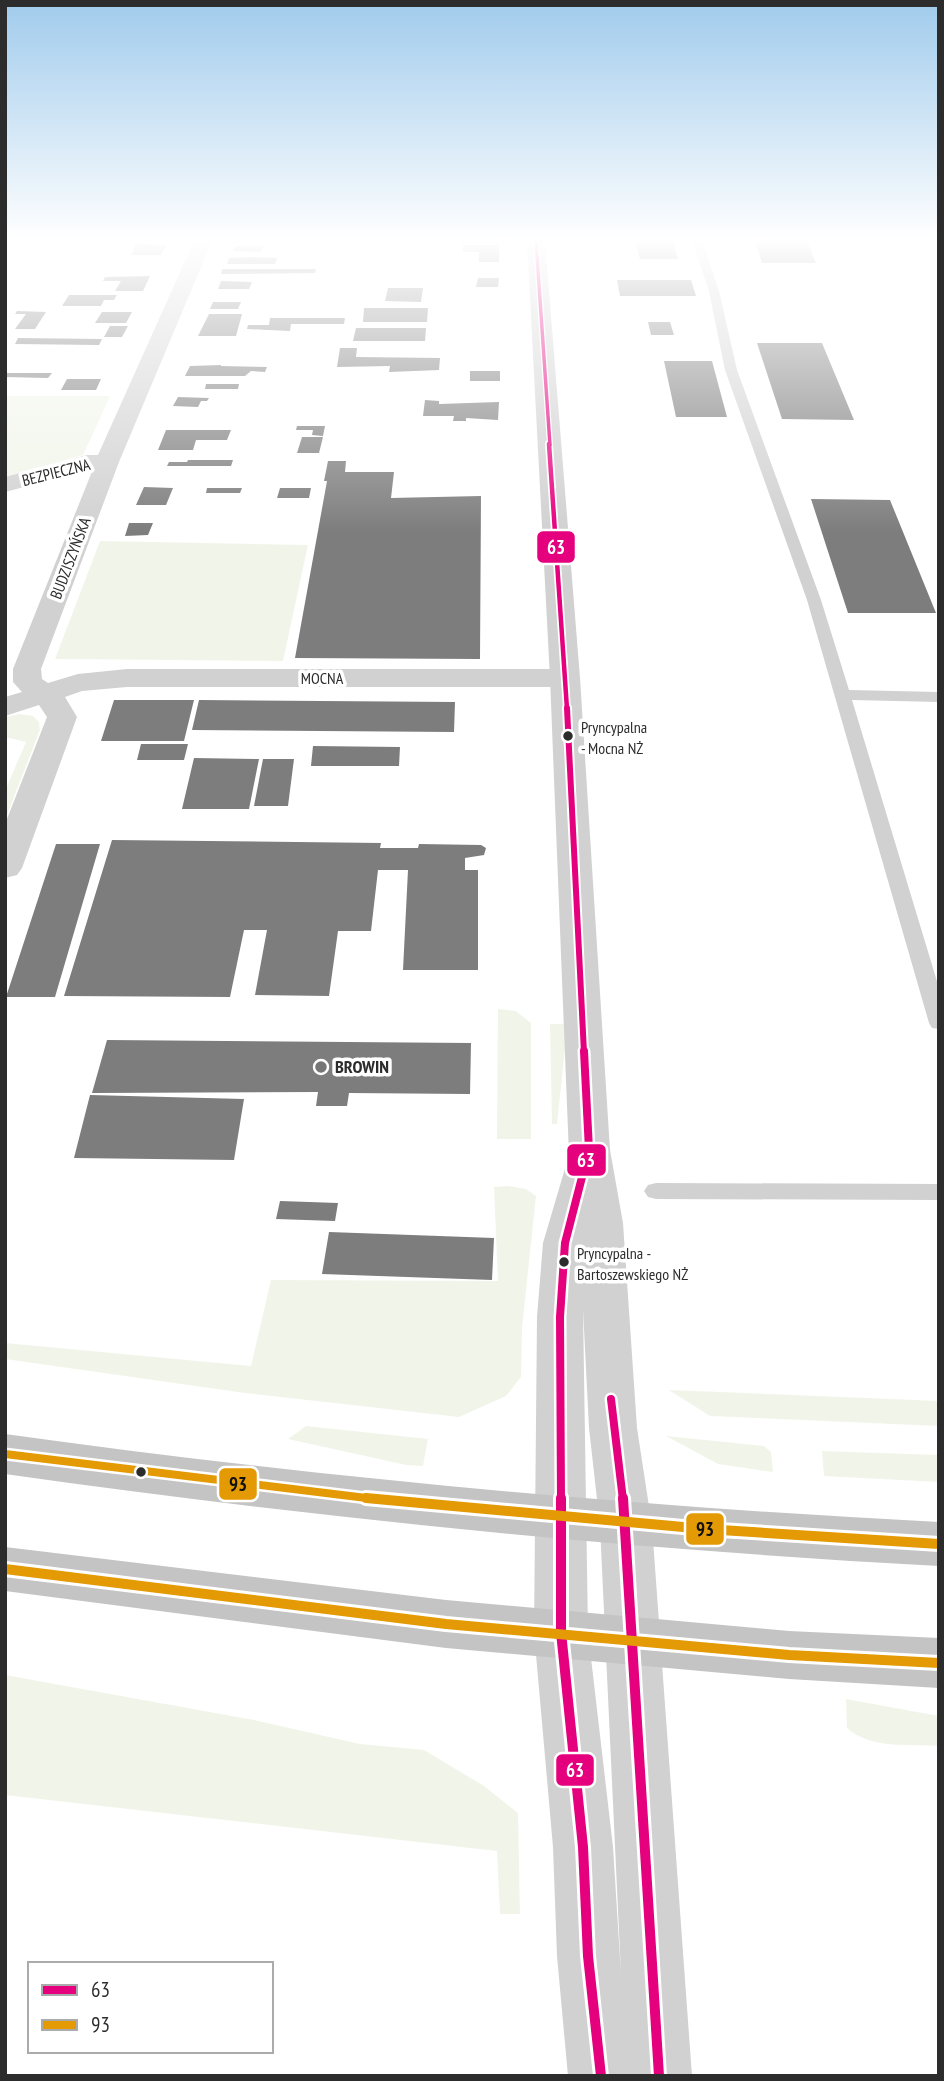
<svg xmlns="http://www.w3.org/2000/svg" width="944" height="2081" font-family="'PT Sans Narrow',sans-serif">
	<style>
		.green { fill: #f1f5e9 }
		.building { fill: #7d7d7d }
		.lines { fill: none; stroke-linecap: round; stroke-linejoin: round }
		.service { fill: #d1d1d1; fill-rule: evenodd }
		.minor { fill: #d1d1d1; fill-rule: evenodd }
		.tertiary { fill: #d1d1d1; fill-rule: evenodd }
		.primary { fill: #c4c4c4; fill-rule: evenodd }
		.bus-1-far4-casing { stroke: #fff; stroke-width: 6 }
		.bus-1-far3-casing { stroke: #fff; stroke-width: 8 }
		.bus-1-far2-casing { stroke: #fff; stroke-width: 10 }
		.bus-1-far1-casing { stroke: #fff; stroke-width: 13 }
		.bus-1-casing { stroke: #fff; stroke-width: 16 }
		.bus-2-far1-casing { stroke: #fff; stroke-width: 13 }
		.bus-2-casing { stroke: #fff; stroke-width: 16 }
		.bus-1-far4 { stroke: #e5007d; stroke-width: 3.5 }
		.bus-1-far3 { stroke: #e5007d; stroke-width: 4.5 }
		.bus-1-far2 { stroke: #e5007d; stroke-width: 6 }
		.bus-1-far1 { stroke: #e5007d; stroke-width: 8 }
		.bus-1 { stroke: #e5007d; stroke-width: 10 }
		.bus-2-far1 { stroke: #e39a04; stroke-width: 8 }
		.bus-2 { stroke: #e39a04; stroke-width: 10 }
		.bus-dot { fill: #2c2c2c; stroke: #fff; stroke-width: 2.5 }
		.poi-dot { fill: #767676; stroke: #fff; stroke-width: 2.5 }
		.labels { text-anchor: middle; stroke-width: 7; stroke-linejoin: round; paint-order: stroke }
		.far-street-label { font-size: 16px; fill: #2c2c2c; stroke: #fff }
		.bus-label { font-size: 16px; fill: #2c2c2c; stroke: #fff; text-anchor: start }
		.poi-label { font-size: 18px; font-weight: bold; fill: #2c2c2c; stroke: #fff; text-anchor: start }
		.line-badge { stroke: #fff; stroke-width: 2.5 }
		.badge-label { font-size: 19px; text-anchor: middle; font-weight: bold; fill: #fff }
		.pale-badge-label { font-size: 19px; text-anchor: middle; font-weight: bold; fill: #111 }
	</style>
	<rect width="100%" height="100%" fill="#fff"/>
	<path class="green" d="M5 396H110L83 455 5 477Z
		M100 541 308 545 283 661 55 659Z
		M19 714 33 716 39 722 40 730 5 820V791L26 742 5 737V717Z
		M498 1009 516 1011 531 1023V1139H497Z
		M550 1024H564L566 1039 557 1124H552Z
		M508 1186 526 1189 536 1196 522 1328 521 1377 506 1396 459 1417 245 1393 5 1359V1343L251 1366 271 1280 498 1281 494 1187Z
		M669 1390 939 1401V1426L710 1416Z
		M306 1426 428 1439 423 1466 406 1465 288 1439Z
		M666 1436 764 1446 771 1452 773 1472 718 1464Z
		M822 1451 939 1455V1482L824 1476Z
		M5 1675 254 1720 360 1744 424 1750 484 1786 518 1813 520 1914H500L497 1851 5 1795Z
		M846 1699 939 1716V1746C909 1744 870 1749 847 1728Z"/>
	<path class="building" d="M635 241H673L678 259H640Z
		M755 241H807L816 263H762Z
		M136 244 166 245 161 255H131Z
		M463 245H499V262H479V252H463Z
		M235 246H263L261 252 233 251Z
		M252 257 277 258 275 264H227L229 258Z
		M222 269H316L315 273 221 274Z
		M150 276 143 291H115L121 281H103L105 277Z
		M478 278H499L498 287H476Z
		M617 280H691L696 296H620Z
		M221 281 252 282 249 289H218Z
		M388 288H423L421 302 385 301Z
		M69 295H117L114 300H104L101 306H62Z
		M213 302H241L238 309H210Z
		M364 308H428L427 322H363Z
		M17 311 46 312 35 329H15L26 314H15Z
		M102 312H132L126 323H95Z
		M209 314H242L236 336H198Z
		M270 318H345L344 324H291L290 331 247 329 248 325H269Z
		M648 322H670L674 335H651Z
		M110 326H128L122 337H104Z
		M356 328H426L425 341H353Z
		M18 338 102 339 99 345 15 344Z
		M757 343H822L854 420 782 419Z
		M340 348H357L356 357 440 358 439 370 389 372 390 366 337 367Z
		M664 361H712L727 417H676Z
		M221 365V366L267 367 265 372 251 371 245 376H185L190 366Z
		M470 371H500V381H470Z
		M5 373H52L48 378 5 377Z
		M67 379H101L96 390H61Z
		M206 384H239L238 389H205Z
		M178 397 209 398 207 401H201L198 407 173 406Z
		M425 400 439 401V404L499 402 498 420 466 418V421H453L454 416H423Z
		M297 426H325L323 436 312 435 313 430H296Z
		M166 430H231L227 440H196L193 450H158Z
		M302 437H323L319 453H297Z
		M188 460H233L231 466H167L169 462H187Z
		M328 461H346L345 472H394L391 498 481 496 480 659 295 658 327 481H324Z
		M144 487 173 488 166 505H136Z
		M207 488H242L240 493H206Z
		M280 488H311L309 498H277Z
		M811 499 890 500 936 613H848Z
		M129 523H153L148 535 125 536Z
		M114 700H194L184 741H101Z
		M199 700 455 702 454 732 192 730Z
		M141 744H188L184 760H137Z
		M313 746 400 747 399 766H311Z
		M194 758 259 759 249 809H182Z
		M263 759H294L288 806H254Z
		M112 840 381 843 380 848H418L419 844 481 845 486 848 484 855 465 858V870H478V970H403L408 870H378L371 931H338L329 996 255 995 267 930H244L230 997 64 996Z
		M56 844H100L55 997H6Z
		M107 1040 471 1043 470 1094 349 1093 347 1106H316L318 1092 92 1093Z
		M90 1095 244 1099 234 1160 74 1158Z
		M280 1201 338 1203 335 1221 276 1219Z
		M329 1232 494 1238 492 1280 322 1274Z"/>
	<g class="lines">
		<path class="service" d="M692 241H702L719 291 737 370 821 600 849 690 939 692V702L852 700 939 988V1029L932 1028 929 1023 807 600 725 370 709 291Z
			M656 1183 939 1184V1200L656 1199 648 1197 644 1191 648 1185Z"/>
		<path class="minor" d="M194 241H212L119 462 41 669 42 679 48 683 78 674 127 669H565L575 672 580 678 575 684 565 687H127L82 691 65 697 77 717 22 868 17 875 5 878V824L47 717 39 705 5 716V697L22 692 13 682V669L93 469 5 492V477L87 455H98Z"/>
		<path class="tertiary" d="M527 241H545L580 678 610 1150 623 1223 637 1428 652 1526 692 2076H568L557 1956 553 1847 534 1632 537 1317 543 1243 569 1155 550 678ZM583 1309 589 1428 600 1526 621 1974 613 1847 588 1632Z"/>
		<path class="primary" d="M5 1434C315 1477 626 1506 939 1522V1566C626 1549 315 1518 5 1474Z
			M5 1547 446 1600 789 1631 939 1638V1688L789 1679 446 1648 5 1591Z"/>
		<defs>
			<path id="bus-1-far4" d="M536 241 550 445"/>
			<path id="bus-1-far3" d="M549 444 567 709"/>
			<path id="bus-1-far2" d="M567 708 584 1053"/>
			<path id="bus-1-far1" d="M611 1399 623 1500
				M561 1500 560 1317 565 1243 589 1150 584 1051"/>
			<path id="bus-1" d="M561 1498V1632L583 1847 588 1956 601 2076
				M623 1498 659 2076"/>
			<path id="bus-2-far1" d="M5 1454 383 1500"/>
			<path id="bus-2" d="M366 1498 705 1529 939 1544
				M5 1569 446 1624 789 1655 939 1663"/>
		</defs>
		<use href="#bus-1-far4" class="bus-1-far4-casing"/>
		<use href="#bus-1-far3" class="bus-1-far3-casing"/>
		<use href="#bus-1-far2" class="bus-1-far2-casing"/>
		<use href="#bus-1-far1" class="bus-1-far1-casing"/>
		<use href="#bus-1" class="bus-1-casing"/>
		<use href="#bus-2-far1" class="bus-2-far1-casing"/>
		<use href="#bus-2" class="bus-2-casing"/>
		<use href="#bus-1-far4" class="bus-1-far4"/>
		<use href="#bus-1-far3" class="bus-1-far3"/>
		<use href="#bus-1-far2" class="bus-1-far2"/>
		<use href="#bus-1-far1" class="bus-1-far1"/>
		<use href="#bus-1" class="bus-1"/>
		<use href="#bus-2-far1" class="bus-2-far1"/>
		<use href="#bus-2" class="bus-2"/>
	</g>
	<linearGradient id="sky" x2="0" y2="1"><stop stop-color="#a0cbec"/><stop offset="0.45" stop-color="#fff"/><stop offset="1" stop-color="#fff" stop-opacity="0"/></linearGradient>
	<rect width="944" height="533" fill="url(#sky)"/>
	<g class="bus-dot">
		<circle cx="568" cy="736" r="6"/>
		<circle cx="564" cy="1262" r="6"/>
		<circle cx="141" cy="1472" r="6"/>
	</g>
	<circle class="poi-dot" cx="321" cy="1067" r="7"/>
	<g class="labels">
		<g class="far-street-label">
			<text transform="translate(56 472) rotate(-14)" y="6">BEZPIECZNA</text>
			<text transform="translate(70 558) rotate(-69)" y="6">BUDZISZYŃSKA</text>
			<text x="322" y="684">MOCNA</text>
		</g>
		<g class="bus-label">
			<text x="581" y="733">Pryncypalna<tspan x="581" dy="21">- Mocna NŻ</tspan></text>
			<text x="577" y="1259">Pryncypalna -<tspan x="577" dy="21">Bartoszewskiego NŻ</tspan></text>
		</g>
		<g class="poi-label">
			<text x="335" y="1073">BROWIN</text>
		</g>
	</g>
	<g class="line-badge">
		<rect x="536" y="530" width="40" height="34" rx="7" fill="#e5007d"/>
		<rect x="566" y="1143" width="41" height="34" rx="7" fill="#e5007d"/>
		<rect x="218" y="1467" width="40" height="34" rx="7" fill="#e39a04"/>
		<rect x="685" y="1512" width="40" height="34" rx="7" fill="#e39a04"/>
		<rect x="555" y="1753" width="40" height="34" rx="7" fill="#e5007d"/>
	</g>
	<g class="badge-label">
		<text x="556" y="554">63</text>
		<text x="586" y="1167">63</text>
		<text x="575" y="1777">63</text>
	</g>
	<g class="pale-badge-label">
		<text x="238" y="1491">93</text>
		<text x="705" y="1536">93</text>
	</g>
	<rect width="944" height="2081" fill="none" stroke="#2c2c2c" stroke-width="14"/>
	<rect x="28" y="1962" width="245" height="91" fill="#ffffff" stroke="#ababab" stroke-width="2"/>
	<rect x="42" y="1985" width="35" height="10" fill="#e5007d" stroke="#ababab" stroke-width="2"/>
	<text x="91" y="1997" font-size="21" fill="#2c2c2c">63</text>
	<rect x="42" y="2020" width="35" height="10" fill="#e39a04" stroke="#ababab" stroke-width="2"/>
	<text x="91" y="2032" font-size="21" fill="#2c2c2c">93</text>
</svg>
